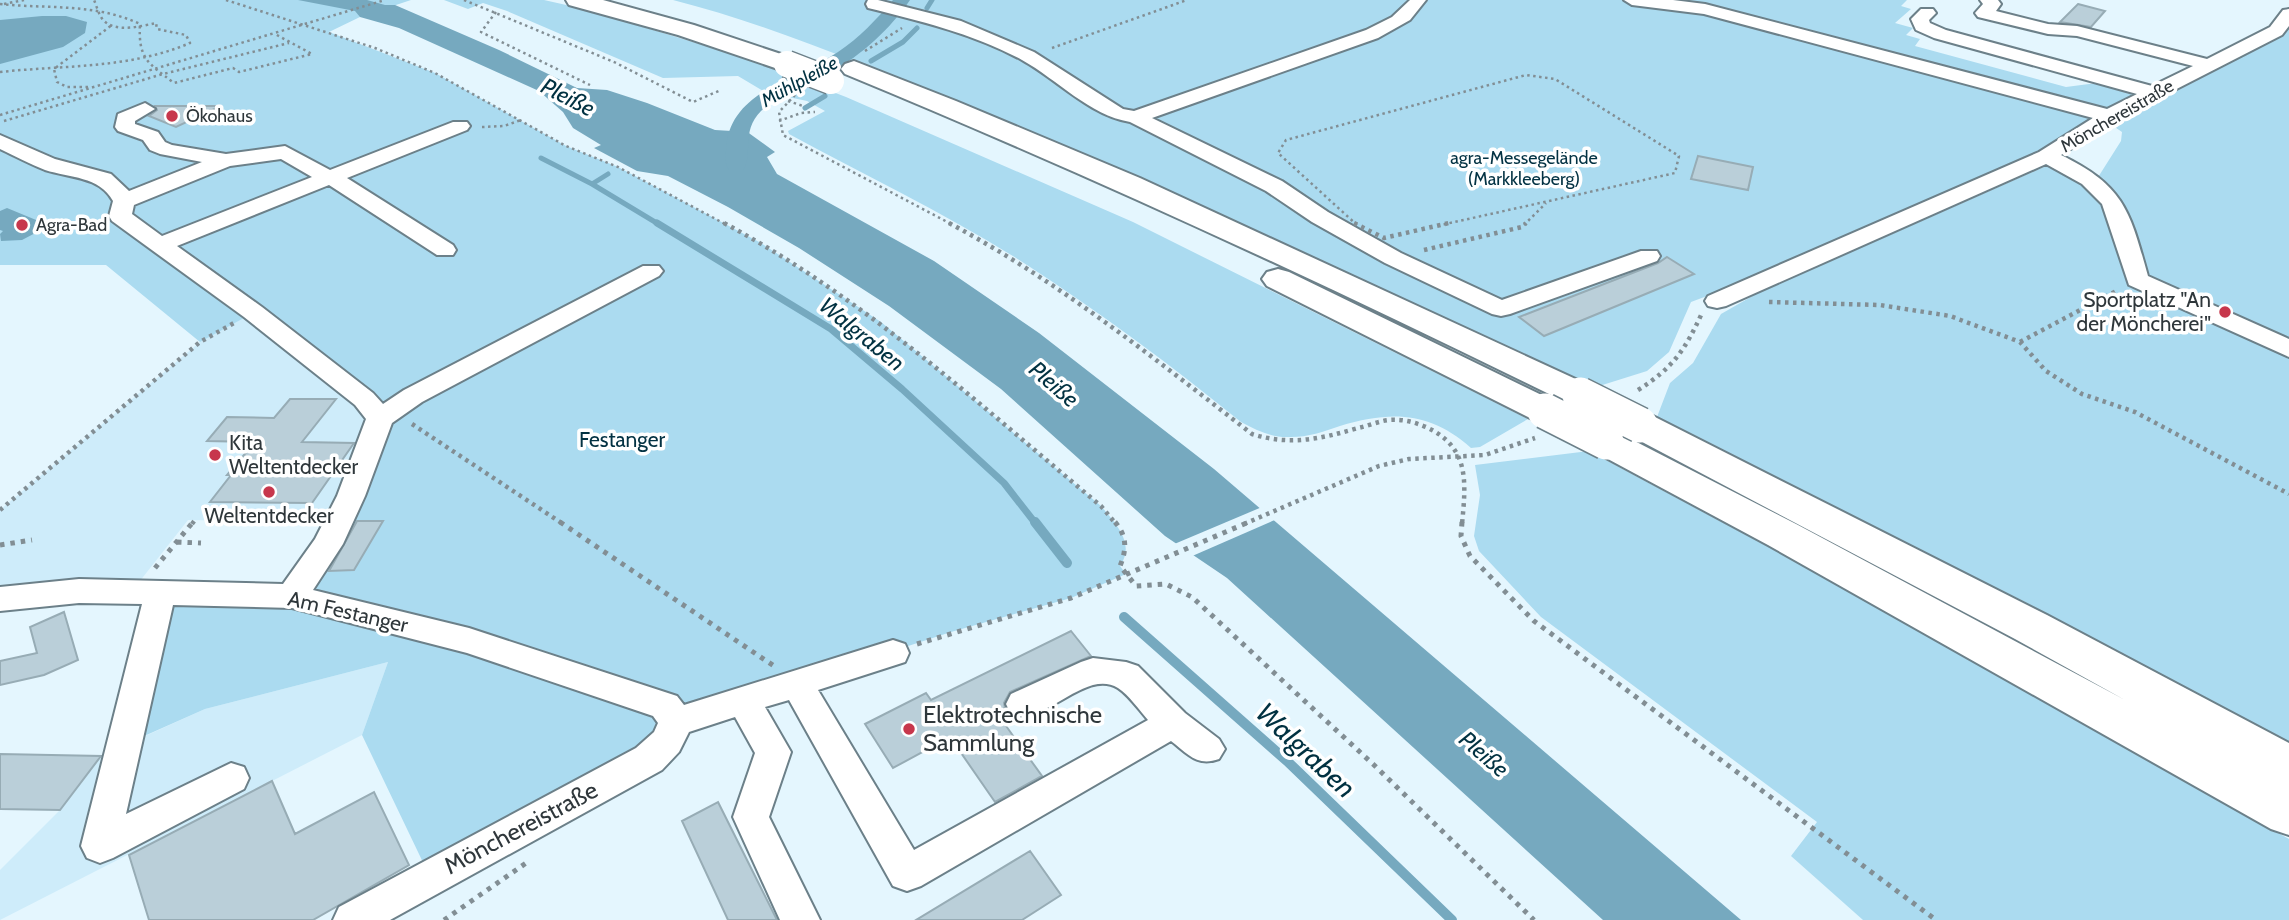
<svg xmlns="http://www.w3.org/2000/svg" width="2289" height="920" font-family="Cabin,sans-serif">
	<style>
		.built { fill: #ceecfa }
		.green { fill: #abdbf0 }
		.water { fill: #76a9bf }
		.pier { fill: #e4f6fe }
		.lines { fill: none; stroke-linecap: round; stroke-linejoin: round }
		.stream-far2 { stroke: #76a9bf; stroke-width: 5 }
		.stream-far1 { stroke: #76a9bf; stroke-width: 7 }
		.stream { stroke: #76a9bf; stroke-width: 10 }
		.canal { fill: #76a9bf; fill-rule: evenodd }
		.building { fill: #bacfd9; stroke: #97acb5; stroke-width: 2 }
		.minor-casing { stroke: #6c8089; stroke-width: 4 }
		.highway-casing { stroke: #6c8089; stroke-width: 4 }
		.path-far2 { stroke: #828e94; stroke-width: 2.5; stroke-dasharray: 2.5 3.5; stroke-linecap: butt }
		.path-far1 { stroke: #828e94; stroke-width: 4.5; stroke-dasharray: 3.5 4.5; stroke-linecap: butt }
		.path { stroke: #828e94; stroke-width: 5; stroke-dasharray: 4.5 6; stroke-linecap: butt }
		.minor { fill: #fff; fill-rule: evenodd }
		.highway { fill: #fff; fill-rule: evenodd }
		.highway-bridge-far1-casing { stroke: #6c8089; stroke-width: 29; stroke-linecap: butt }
		.highway-bridge-casing { stroke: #6c8089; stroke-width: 38; stroke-linecap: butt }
		.highway-bridge-far1 { stroke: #fff; stroke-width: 26 }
		.highway-bridge { stroke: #fff; stroke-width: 35 }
		.poi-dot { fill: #c7374c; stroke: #fff; stroke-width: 2.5 }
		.labels { text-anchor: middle; stroke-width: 7; stroke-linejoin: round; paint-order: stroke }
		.far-poi-label { font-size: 18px; fill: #2f373b; stroke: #fff; text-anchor: start }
		.far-street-label { font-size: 18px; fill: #2f373b; stroke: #fff }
		.far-park-label { font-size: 18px; fill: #033243; stroke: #fff }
		.far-water-label { font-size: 19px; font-style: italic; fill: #013141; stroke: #fff }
		.poi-label { font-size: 21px; fill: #2f373b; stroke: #fff; text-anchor: end }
		.park-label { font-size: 21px; fill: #033243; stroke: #fff }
		.street-label { font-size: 21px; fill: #2f373b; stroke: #fff }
		.water-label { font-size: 23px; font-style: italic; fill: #013141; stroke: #fff }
		.near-poi-label { font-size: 24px; fill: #2f373b; stroke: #fff; text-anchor: start }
		.near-street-label { font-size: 24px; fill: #2f373b; stroke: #fff }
		.near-water-label { font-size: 28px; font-style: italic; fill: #013141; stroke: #fff }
	</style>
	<rect width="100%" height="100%" fill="#e4f6fe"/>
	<path class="built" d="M253 312 380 418 338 523 188 520 132 591 0 599V510L200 342Z
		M388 662 362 735 0 920V870L60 810 101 756 205 709Z"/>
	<path class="green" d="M0 0H411L360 17 329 32 435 73 566 146 618 167 761 243 881 322 1101 506C1115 523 1136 543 1120 566L1126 574 1071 598 951 632 676 722 667 742 430 877 362 735 388 662 205 709 124 745 161 591 292 596 380 418 253 313 200 342 106 265H0Z
		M444 0H544L584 9 739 56 846 97 1133 222 1528 419 1480 447 1471 448C1429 411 1391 411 1340 426 1323 432 1305 438 1287 437 1270 437 1256 430 1241 422 1172 366 1101 313 1027 265 951 216 868 177 789 134L788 131 825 111 807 101 765 92 738 76 663 78 507 11 483 3 468 9Z
		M673 0H1907L1901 6 1911 9 1895 23 1913 28 1906 35 1920 39 1915 46 2066 87 2112 81 2155 93 2276 31 2289 14V743L2023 601 1822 503 1657 417 1670 383 1693 363 1721 314 1756 294 2046 166 2095 187 2107 203 2125 274 2135 284 2151 294 2156 291 2137 280 2115 205 2095 182 2121 141 2122 132 2103 119 2108 116 2066 105 2063 108 2093 117 2037 152 1739 284 1691 302 1669 352 1647 371 1596 387C1384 290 1173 189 957 103 863 65 771 25 673 0Z
		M1589 451 1956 647 2289 839V920H1863L1791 856 1817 822 1541 617 1479 551 1474 536 1480 495 1475 465Z"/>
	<path class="water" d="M298 0H367L385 5H395L499 50 577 88 607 90 647 103 715 130 732 131 733 129 747 128 746 131 775 152 767 157 777 174 934 261 1039 333 1214 469 1741 920H1603L1227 578 1165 536 1001 389 889 306 799 248 728 207 668 176 637 171 594 148 601 145 573 128 563 112 539 91 399 28 360 17 355 11Z
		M42 16H66L87 22 85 33 63 47 0 64V20Z
		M7 208 41 222 44 224 43 229 22 240 1 241 0 234 3 231 0 230V211Z"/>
	<path class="pier" d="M1262 507 1277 519 1190 557 1172 545Z"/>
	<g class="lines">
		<path class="stream-far2" d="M927 8 932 0
			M871 61 903 42 917 28
			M805 108 825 96
			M541 158 592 184
			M608 174 592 184 660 225"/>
		<path class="stream-far1" d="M657 223 831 329 902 389 1004 483 1036 524"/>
		<path class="stream" d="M1035 522 1067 563
			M1124 617 1287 761 1452 920"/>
		<path class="canal" d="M893 0H910C890 29 862 55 831 72 808 84 780 92 761 111 740 132 754 155 743 170H729C724 164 726 157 726 150 728 91 798 79 838 52 859 38 877 19 893 0Z"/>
	</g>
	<path class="building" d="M2078 4 2105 11 2091 27 2060 22Z
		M155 106H221L176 127 149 116 157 110Z
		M1698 156 1753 167 1748 190 1691 179Z
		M1667 257 1694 274 1544 336 1519 317 1658 263Z
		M290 399H336L302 442 354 443 312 503 210 502 231 475H227L255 442 207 441 227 417 274 418Z
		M357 521H383L354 570 329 571Z
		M64 612 78 660 44 675 0 685V661L37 653 30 627Z
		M1071 631 1091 656 1010 692 1004 703 1005 708 996 712 1042 776 995 802 950 737 893 768 865 724 926 693 931 700Z
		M0 754 101 756 60 810 0 809Z
		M272 781 295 834 374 792 409 865 313 920H149L129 855Z
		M718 802 777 920H728L682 821Z
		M1030 851 1061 895 1022 920H916Z"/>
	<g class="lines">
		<defs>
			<path id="minor" d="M868 0H878L961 21 1034 52 1123 109 1134 111 1366 30 1392 17 1410 0H1426L1410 20 1378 38 1152 118 1282 181 1328 212 1401 253 1502 300 1641 251H1657L1660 256 1657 261 1510 314 1501 316 1492 314 1385 263 1312 222 1266 191 1130 122C1089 115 1058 80 1022 60 974 34 920 21 868 8L866 4Z
				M1624 0H1673L1705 4 2107 109 2137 94 1934 38 1916 30 1911 19 1921 9H1933L1936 13 1929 20 1930 23 1946 30 2152 86 2193 66 2077 36 2048 34 1978 17 1975 13 1983 4 1980 0H1998L2001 4 1996 11 2048 24 2077 26 2207 59 2270 27 2283 10 2289 9V26L2282 35 2116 120 2061 155C2125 186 2130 212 2148 276L2289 339V357L2129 285 2102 204 2082 184 2046 164 1726 306 1717 308 1708 306 1705 301 1708 296 2039 152 2093 118 1704 14 1632 5Z
				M145 103 155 109 135 121V124L158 132 165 142 172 145 226 154 285 146 330 170 453 122H467L470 126 467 130 347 178 453 245 456 250 453 255H437L329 185 177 246 262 307 373 393 383 404 404 390 643 266H659L663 271 659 276 422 402 392 423 365 496 343 544 313 590 469 628 677 696 684 705 893 640 905 644 909 653 905 662 818 690 914 850 1148 720C1139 710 1129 695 1118 688 1085 668 1046 726 1011 714L1006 704 1011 694 1081 662 1093 658 1126 662 1138 666 1185 713 1219 739 1225 749 1219 759C1197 767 1188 754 1171 741L921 886 907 891 893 886 789 700 765 707 791 752 769 817 820 920H780L733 817 755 753 735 717 689 732 679 752 662 770 390 920H333L339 907 636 748 654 732 658 723 653 716 467 653 292 608 173 605 126 814 231 763 244 767 249 778 244 789 113 858 100 863 87 858 81 846 142 604 79 603 0 611V587L79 579 283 584 315 539 337 496 366 419 355 405 244 317 112 221 109 216 113 201C99 176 70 178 45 170 30 164 15 156 0 149V135L55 159 111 174 129 191 202 162 160 154 150 150 143 140 118 131 115 127 118 114ZM281 159 312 177 162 236 132 214 134 205 230 166Z"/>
			<path id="highway" d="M566 0H603L694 25 796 59 800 64 796 69 787 72 778 69 678 35 569 5Z
				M854 61 956 101 1140 178 1593 387 1598 395 1593 403 1580 406 1567 403C1330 286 1090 175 845 74L841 69 845 64Z
				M1278 269 1289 272 1558 403 1563 411 1558 419 1545 423 1532 419 1267 286 1262 279 1267 272Z
				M1640 413 1653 416 2047 615 2289 743V835L2271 829 1768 545 1593 451 1587 442 1593 433 1606 430 1619 433 1798 525 2125 700 2015 639 1627 434 1621 425 1627 416Z"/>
		</defs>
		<use href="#minor" class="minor-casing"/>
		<use href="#highway" class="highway-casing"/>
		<path class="path-far2" d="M226 0 375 48 435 73 566 146 618 167 727 225
			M464 0 614 62 693 102 721 90
			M0 4C48 9 95 3 140 24 138 59 148 63 174 83L233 68 239 72 312 54 275 34
			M4 4 24 0
			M496 12 481 32 590 85
			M1052 48 1187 0
			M865 51 902 28
			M0 72C65 65 129 69 190 43L186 35 157 29 156 23C141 26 117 33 104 21 99 16 97 7 94 0
			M88 87H67L57 82 54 69 112 25
			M795 95 779 112 783 135 953 225
			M788 101 803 106
			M0 115 385 0
			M4 121 163 74 289 43
			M779 121 801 113 815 112
			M482 127 504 126 521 120
			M1357 225 1278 153 1286 140 1526 75 1555 79 1679 156 1675 173 1441 225
			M1524 225 1546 203"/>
		<path class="path-far1" d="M724 223C864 298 980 405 1101 506L1116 524
			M949 223C1058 281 1155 359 1252 434 1290 446 1320 439 1358 428 1368 426 1379 421 1389 420 1403 419 1414 422 1426 427 1470 447 1466 482 1462 524
			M1354 223 1384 238 1449 223
			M1424 250 1522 227 1526 223
			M1769 302 1880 305 1950 316 2020 342 2046 371 2082 394 2135 412 2289 494
			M2020 342 2118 290
			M1638 390C1673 368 1685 350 1702 313
			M412 424 563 524
			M0 510 200 342 234 323
			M192 524 195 520
			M1244 524 1379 466 1409 459 1485 455 1535 438"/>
		<path class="path" d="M560 522 774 666
			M1115 522C1127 536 1127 549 1120 566L1136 586 1166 584 1192 597 1374 765 1534 920
			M1462 522 1461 536 1470 556 1534 621 1936 920
			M177 542 201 543
			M0 545 32 540
			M155 568 193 522
			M917 644 1071 598 1249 522
			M444 920 529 861"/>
		<use href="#minor" class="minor"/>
		<use href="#highway" class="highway"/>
		<defs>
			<path id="highway-bridge-far1" d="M787 64 831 81"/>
			<path id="highway-bridge" d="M1580 395 1640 425
				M1545 411 1606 442"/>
		</defs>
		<use href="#highway-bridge-far1" class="highway-bridge-far1-casing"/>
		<use href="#highway-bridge" class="highway-bridge-casing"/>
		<use href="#highway-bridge-far1" class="highway-bridge-far1"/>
		<use href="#highway-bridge" class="highway-bridge"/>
	</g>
	<g class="poi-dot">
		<circle cx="172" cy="116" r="7"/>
		<circle cx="22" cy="225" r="7"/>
		<circle cx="2225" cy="312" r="7"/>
		<circle cx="215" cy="455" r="7"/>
		<circle cx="269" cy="492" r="7"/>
		<circle cx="909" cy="729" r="7"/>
	</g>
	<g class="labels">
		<g class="far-poi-label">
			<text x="186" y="122">Ökohaus</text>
			<text x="36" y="231">Agra-Bad</text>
		</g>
		<g class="far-street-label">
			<text transform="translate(2117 116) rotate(-30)" y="6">Mönchereistraße</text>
		</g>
		<g class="far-park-label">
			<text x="1524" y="164">agra-Messegelände<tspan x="1524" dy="21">(Markkleeberg)</tspan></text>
		</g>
		<g class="far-water-label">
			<text transform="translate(799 81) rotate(-29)" y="7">Mühlpleiße</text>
		</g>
		<g class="poi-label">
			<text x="2211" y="307">Sportplatz "An<tspan x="2211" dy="24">der Möncherei"</tspan></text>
			<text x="229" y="450" text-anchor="start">Kita<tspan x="229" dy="24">Weltentdecker</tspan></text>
			<text x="269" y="523" text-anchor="middle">Weltentdecker</text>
		</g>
		<g class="park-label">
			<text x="622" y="447">Festanger</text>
		</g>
		<g class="street-label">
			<text transform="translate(348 612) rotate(13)" y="7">Am Festanger</text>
		</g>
		<g class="water-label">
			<text transform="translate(568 97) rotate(27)" y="8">Pleiße</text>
			<text transform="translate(862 334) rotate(39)" y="8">Walgraben</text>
			<text transform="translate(1054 384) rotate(41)" y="8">Pleiße</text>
			<text transform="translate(1484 754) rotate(41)" y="8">Pleiße</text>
		</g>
		<g class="near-poi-label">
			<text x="923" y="723">Elektrotechnische<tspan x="923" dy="28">Sammlung</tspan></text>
		</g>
		<g class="near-street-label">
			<text transform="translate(521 828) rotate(-28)" y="8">Mönchereistraße</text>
		</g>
		<g class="near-water-label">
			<text transform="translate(1306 750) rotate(43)" y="10">Walgraben</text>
		</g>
	</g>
</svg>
